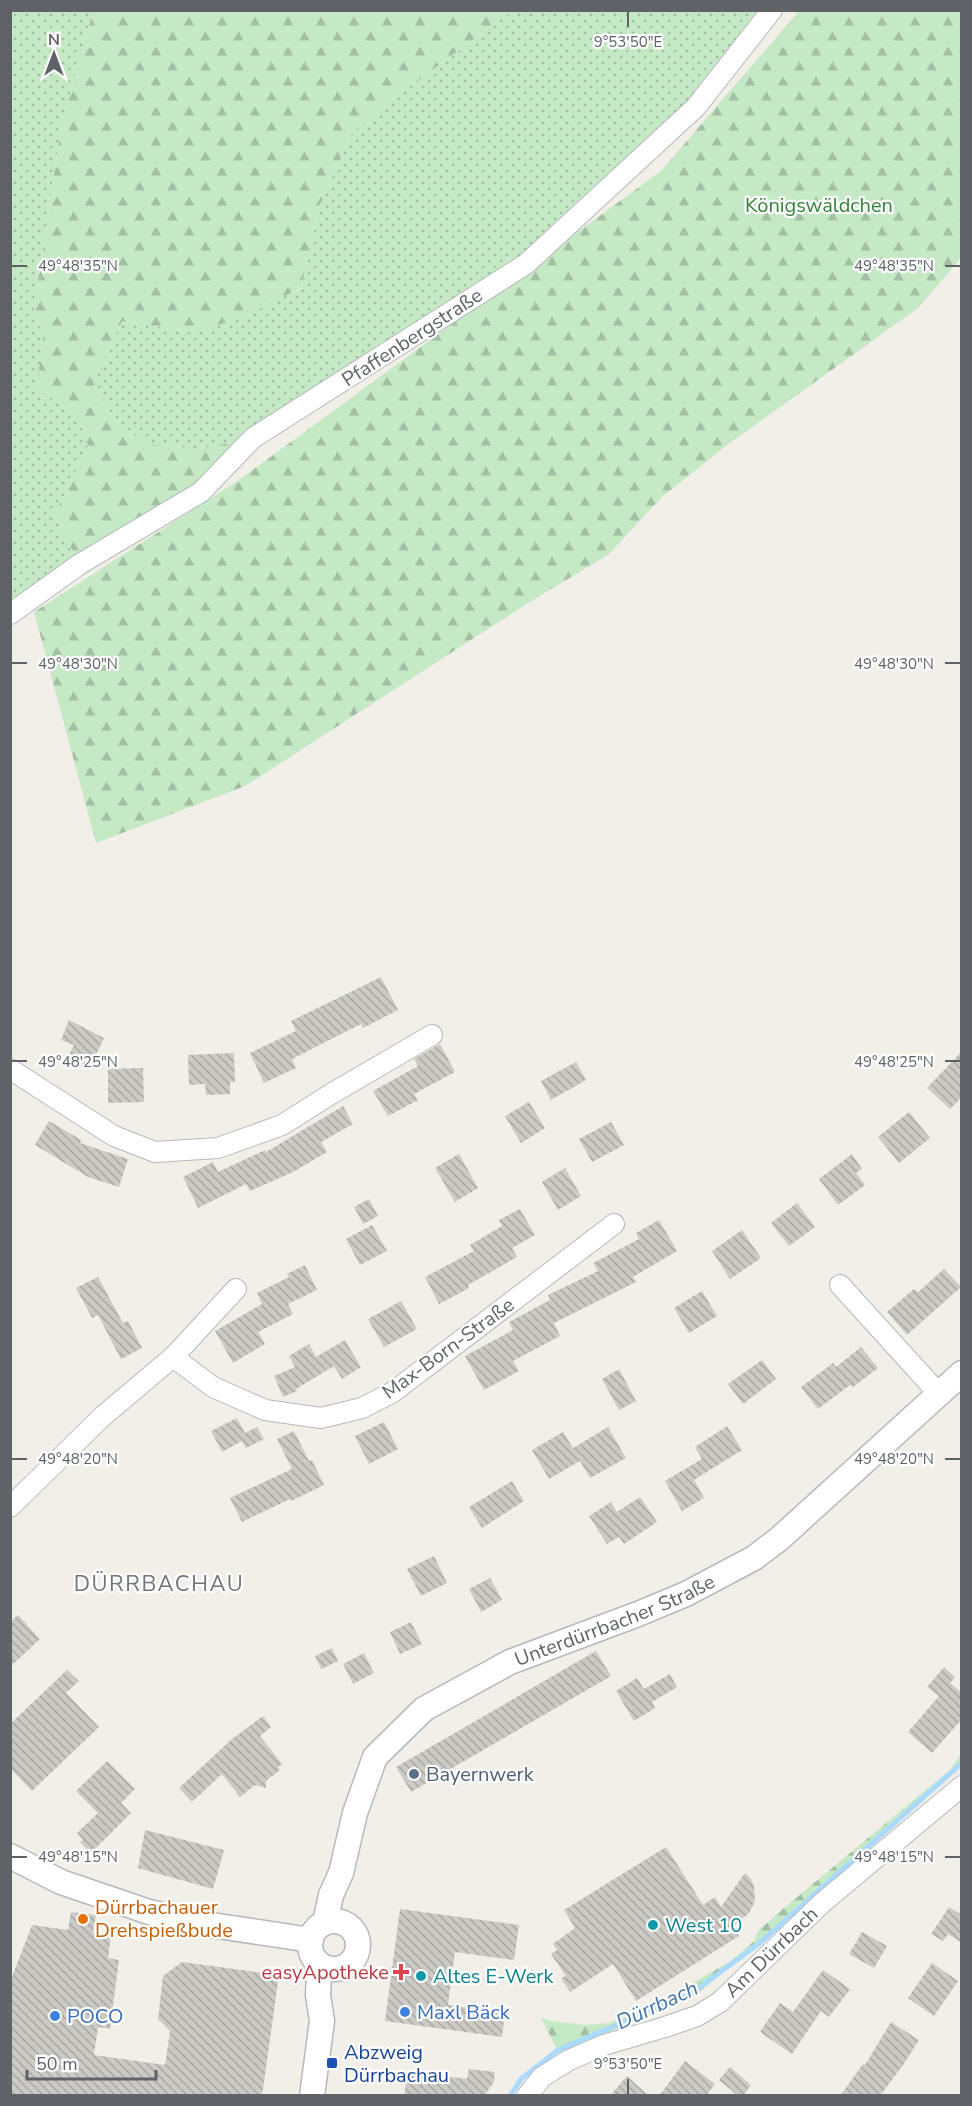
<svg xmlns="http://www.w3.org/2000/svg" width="972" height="2106" font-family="'Nunito Sans',sans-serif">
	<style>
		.grass { fill: url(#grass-dots) }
		.forest { fill: url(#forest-firs) }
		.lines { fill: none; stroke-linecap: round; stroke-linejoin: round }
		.stream { stroke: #aadaff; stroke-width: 5 }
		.building { fill: url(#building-back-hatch) }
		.minor-casing { stroke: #b5b8bc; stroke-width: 22 }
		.tertiary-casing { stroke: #b5b8bc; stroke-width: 27 }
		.minor { stroke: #fff; stroke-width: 20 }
		.tertiary { stroke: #fff; stroke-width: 24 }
		.ticks { fill: none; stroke: #5f6368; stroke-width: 2 }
		.service-dot { fill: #5c6f8a; stroke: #fff; stroke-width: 2 }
		.food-dot { fill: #e8710a; stroke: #fff; stroke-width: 2 }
		.culture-dot { fill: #0f9aa8; stroke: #fff; stroke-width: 2 }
		.health-dot { fill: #e0444e; stroke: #fff; stroke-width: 2 }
		.shop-dot { fill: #3f7fe0; stroke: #fff; stroke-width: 2 }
		.transit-dot { fill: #1a4fb4; stroke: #fff; stroke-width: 2 }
		.labels { text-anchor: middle; stroke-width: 4.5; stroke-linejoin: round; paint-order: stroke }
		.park-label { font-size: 20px; fill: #348238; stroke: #fff }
		.street-label { font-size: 20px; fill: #5f6368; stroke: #fff }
		.service-label { font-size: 20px; fill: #4e5e75; stroke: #fff; text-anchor: start }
		.food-label { font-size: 20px; fill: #c56008; stroke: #fff; text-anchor: start }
		.culture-label { font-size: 20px; fill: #0d838f; stroke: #fff; text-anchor: start }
		.health-label { font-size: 20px; fill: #be3a42; stroke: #fff; text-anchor: end }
		.shop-label { font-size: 20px; fill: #366cbe; stroke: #fff; text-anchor: start }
		.transit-label { font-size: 20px; fill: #164399; stroke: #fff; text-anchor: start }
		.water-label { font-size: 21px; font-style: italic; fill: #4174aa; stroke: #fff }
		.quarter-label { font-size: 22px; letter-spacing: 1.5px; fill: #70757a; stroke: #fff }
		.ticks-label { font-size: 15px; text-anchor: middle; fill: #5f6368; stroke: #fff; stroke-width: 4.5; stroke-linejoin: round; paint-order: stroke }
	</style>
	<defs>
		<pattern id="grass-dots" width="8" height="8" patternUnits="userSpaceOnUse" patternTransform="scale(1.5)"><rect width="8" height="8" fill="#c5e8c5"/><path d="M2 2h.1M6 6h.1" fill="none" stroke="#a3c0a4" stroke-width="1.8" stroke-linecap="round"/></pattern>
		<pattern id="forest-firs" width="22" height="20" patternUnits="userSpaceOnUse" patternTransform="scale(1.5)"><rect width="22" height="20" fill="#c5e8c5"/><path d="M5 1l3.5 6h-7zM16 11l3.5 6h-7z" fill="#a3c0a4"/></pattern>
		<pattern id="building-back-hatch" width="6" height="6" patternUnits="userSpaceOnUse" patternTransform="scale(1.5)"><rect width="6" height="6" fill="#cccac5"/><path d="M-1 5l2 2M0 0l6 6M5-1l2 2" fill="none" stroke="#a9a8a4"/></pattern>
	</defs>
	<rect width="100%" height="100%" fill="#f1efe8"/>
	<path class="grass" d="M11 11H93L61 127 34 309 43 337 38 387 80 421 88 446 54 516 80 564 11 614Z
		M512 11H772L696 107 526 264 253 438 199 449 146 444 115 420 93 382 122 321 191 332 301 289 320 204 352 133 383 106Z"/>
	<path class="forest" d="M93 11H512L383 106 352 133 320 204 301 288 239 319 191 332 122 321 93 382 115 420 146 444 199 449 253 438 201 492 80 564 54 516 88 446 80 421 37 387 43 337 34 309 61 127Z
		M799 11H961V258L918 308 727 445 662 497 608 555 528 603 245 786 96 843 34 612 239 480 661 171Z
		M961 1754V1763L761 1942 693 1997 559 2053 541 2018 551 2021 585 2025 608 2023 650 2007 731 1961 754 1941 758 1931 784 1908 951 1769Z"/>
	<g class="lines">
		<path class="stream" d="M510 2096 521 2079 558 2050 692 1993 761 1942 962 1763"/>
	</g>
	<path class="building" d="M381 977 398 1010 363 1028 361 1024 292 1059 296 1068 264 1083 250 1053 296 1031 291 1021Z
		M69 1020 104 1038 90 1067 68 1057 74 1045 61 1040Z
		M440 1044 455 1072 414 1094 418 1100 388 1116 373 1091 418 1066 414 1059Z
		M962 1051V1097L950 1109 927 1088Z
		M234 1053 235 1082H230V1094L206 1095 205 1084 189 1085 188 1055Z
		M576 1062 586 1080 551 1100 541 1081Z
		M143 1068 144 1102 108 1103V1069Z
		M529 1102 545 1128 521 1143 505 1116Z
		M343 1106 353 1124 321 1142 327 1152 293 1172 250 1191 246 1184 198 1208 183 1177 213 1162 218 1172 265 1150 266 1152Z
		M909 1112 930 1138 899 1163 878 1137Z
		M49 1121 81 1140 80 1143 128 1159 119 1187 88 1177 35 1145Z
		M611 1122 624 1145 592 1162 579 1139Z
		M459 1154 478 1188 455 1202 435 1168Z
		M852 1154 862 1169 856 1173 865 1185 838 1205 819 1179Z
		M565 1168 581 1196 558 1210 542 1182Z
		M369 1199 378 1216 363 1224 354 1207Z
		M797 1203 815 1227 789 1246 771 1223Z
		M520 1209 535 1235 512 1248 517 1257 468 1285 469 1288 439 1304 425 1277 474 1251 470 1245 502 1226 499 1220Z
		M659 1220 677 1251 633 1277 636 1282 554 1323 560 1336 513 1361 519 1371 484 1390 465 1356 513 1330 509 1322 550 1300 548 1295 598 1271 593 1263 639 1239 636 1233Z
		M372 1225 387 1251 360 1265 346 1239Z
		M742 1230 761 1258 730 1279 712 1251Z
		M305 1265 317 1290 288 1304 293 1314 258 1332 265 1344 233 1363 215 1331 262 1304 257 1293 289 1277 287 1274Z
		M944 1269 961 1287 907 1335 887 1312 914 1289 918 1292Z
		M98 1277 123 1323 128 1321 142 1348 121 1359 98 1315 92 1318 76 1288Z
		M702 1291 717 1316 689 1333 674 1308Z
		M401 1301 417 1329 384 1347 368 1319Z
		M345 1340 361 1367 342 1379 334 1366 296 1389 297 1391 283 1397 274 1376 295 1367 289 1356 309 1344 316 1357Z
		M861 1347 878 1368 853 1387 850 1385 818 1409 801 1387 833 1363 836 1367Z
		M762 1360 776 1379 743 1404 728 1384Z
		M619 1369 636 1401 619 1410 602 1379Z
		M237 1418 245 1433 257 1427 264 1439 246 1448 242 1441 222 1452 211 1431Z
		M384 1422 398 1449 369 1464 355 1436Z
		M727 1426 742 1450 694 1480 704 1498 682 1511 665 1481 702 1459 695 1447Z
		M608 1427 626 1458 590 1478 580 1461 549 1479 532 1450 563 1432 573 1448Z
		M294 1431 309 1461 312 1460 324 1485 291 1501 290 1499 242 1522 230 1498 292 1469 277 1439Z
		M512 1481 524 1501 482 1528 469 1507Z
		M640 1497 657 1522 624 1544 619 1537 607 1544 589 1516 611 1502 617 1512Z
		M434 1556 447 1583 421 1596 407 1569Z
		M490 1578 502 1600 481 1612 469 1589Z
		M18 1615 40 1639 10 1667V1622Z
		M411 1622 422 1644 400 1654 390 1632Z
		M332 1648 338 1661 321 1669 315 1656Z
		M596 1651 611 1676 411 1792 396 1767Z
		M364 1653 374 1673 353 1684 343 1664Z
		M944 1667 955 1677 950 1683 962 1693V1719L932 1753 908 1732 939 1696 927 1687Z
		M67 1670 79 1681 66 1693 99 1727 32 1791 10 1768V1724Z
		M670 1674 677 1687 652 1702 655 1708 634 1721 616 1691 637 1678 644 1689Z
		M263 1716 271 1727 260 1736 282 1764 278 1767 280 1770 266 1781V1788L255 1785 240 1797 222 1774 192 1802 179 1788 232 1739Z
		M107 1761 135 1789 121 1803 131 1813 91 1853 80 1842 83 1840 77 1833 98 1813 76 1791Z
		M145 1830 224 1850 213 1889 138 1868Z
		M666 1847 703 1905 715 1897 721 1907 745 1873 751 1879 754 1886 755 1901 749 1913 733 1926 739 1936 636 2001 613 1964 570 1992 561 1978 566 1976 551 1954 557 1950 553 1944 575 1928 564 1910Z
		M949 1907 962 1915V1943L948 1934 943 1941 931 1934Z
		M400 1909 519 1925 514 1960 455 1952 448 2005 505 2013 502 2037 385 2021Z
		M71 1912 96 1915 93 1933 111 1936 108 1958 119 1960 110 2029 98 2027 94 2055 165 2065 170 2031 158 2019 163 1976 182 1962 279 1975 262 2096H10V1982L32 1925 68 1930Z
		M862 1932 887 1946 874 1968 849 1954Z
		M932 1963 958 1981 934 2016 908 1998Z
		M823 1970 850 1989 829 2017 821 2011 792 2054 760 2032 780 2003 793 2012Z
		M891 2022 919 2040 903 2065 880 2096H840L863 2064 865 2065Z
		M685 2061 715 2084 706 2096H659Z
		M730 2067 751 2085 743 2096H738L719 2080Z
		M469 2069 495 2072 494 2082 484 2096H404L408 2071 467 2079Z
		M627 2076 649 2096H610Z"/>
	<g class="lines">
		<defs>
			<path id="minor" d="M10 614 80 564 201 492 253 438 526 264 696 107 772 10
				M10 1069 114 1136 155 1152 218 1148 282 1125 331 1094 432 1035
				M840 1285 939 1394
				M173 1357 213 1387 265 1410 321 1418 362 1408 393 1392 614 1224
				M10 1507 103 1416 173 1357 236 1289
				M527 2096 542 2077 569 2060 604 2045 665 2027 697 2016 720 2002 822 1903 962 1786"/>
			<g id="tertiary">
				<path d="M10 1856 61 1882 149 1912 198 1923 311 1940"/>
				<circle cx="334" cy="1945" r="24"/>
				<path id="s1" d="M325 1923 331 1895 341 1873 355 1813 375 1757 424 1709 510 1662 638 1614 686 1594 754 1558 779 1539 962 1373"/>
				<path d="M312 2096 322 2021 318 1995 319 1976 316 1961"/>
			</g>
		</defs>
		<use href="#minor" class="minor-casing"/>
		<use href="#tertiary" class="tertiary-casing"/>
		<use href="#minor" class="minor"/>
		<use href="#tertiary" class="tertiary"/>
	</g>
	<path class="ticks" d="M628 12V27M12 266H27M945 266H960M12 663H27M945 663H960M12 1061H27M945 1061H960M12 1459H27M945 1459H960M12 1857H27M945 1857H960M628 2079V2094"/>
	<circle class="service-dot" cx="414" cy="1774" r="6"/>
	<circle class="food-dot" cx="83" cy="1919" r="6"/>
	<g class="culture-dot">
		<circle cx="653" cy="1925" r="6"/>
		<circle cx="421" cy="1976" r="6"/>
	</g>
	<path class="health-dot" d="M398 1963h6v6h6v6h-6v6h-6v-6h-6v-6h6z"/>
	<g class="shop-dot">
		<circle cx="405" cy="2012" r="6"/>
		<circle cx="55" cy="2016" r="6"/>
	</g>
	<rect class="transit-dot" x="326" y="2057" width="12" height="12" rx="3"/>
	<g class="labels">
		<g class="park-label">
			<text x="819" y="212">Königswäldchen</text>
		</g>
		<g class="street-label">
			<text transform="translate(412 337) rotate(-33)" y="7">Pfaffenbergstraße</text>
			<text transform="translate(448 1348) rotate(-36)" y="7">Max-Born-Straße</text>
			<text dy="7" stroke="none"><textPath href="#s1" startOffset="453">Unterdürrbacher Straße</textPath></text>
			<text transform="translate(771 1952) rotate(-44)" y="7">Am Dürrbach</text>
		</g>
		<g class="service-label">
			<text x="426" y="1781">Bayernwerk</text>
		</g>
		<g class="food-label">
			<text x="95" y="1914">Dürrbachauer<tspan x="95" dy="23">Drehspießbude</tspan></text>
		</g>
		<g class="culture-label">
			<text x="665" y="1932">West 10</text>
			<text x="433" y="1983">Altes E-Werk</text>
		</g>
		<g class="health-label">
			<text x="389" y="1979">easyApotheke</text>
		</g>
		<g class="shop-label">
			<text x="417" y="2019">Maxl Bäck</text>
			<text x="67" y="2023">POCO</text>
		</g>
		<g class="transit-label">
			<text x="344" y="2059">Abzweig<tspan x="344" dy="23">Dürrbachau</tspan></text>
		</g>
		<g class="water-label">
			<text transform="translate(657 2005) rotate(-25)" y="7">Dürrbach</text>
		</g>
		<g class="quarter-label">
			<text x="159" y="1591">DÜRRBACHAU</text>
		</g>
	</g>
	<g class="ticks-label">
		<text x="628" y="47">9°53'50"E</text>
		<text x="78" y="271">49°48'35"N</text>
		<text x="894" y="271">49°48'35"N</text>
		<text x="78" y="669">49°48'30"N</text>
		<text x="894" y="669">49°48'30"N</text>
		<text x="78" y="1067">49°48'25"N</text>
		<text x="894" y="1067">49°48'25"N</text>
		<text x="78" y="1464">49°48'20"N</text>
		<text x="894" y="1464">49°48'20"N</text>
		<text x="78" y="1862">49°48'15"N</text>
		<text x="894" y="1862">49°48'15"N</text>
		<text x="628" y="2069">9°53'50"E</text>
	</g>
	<rect width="972" height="2106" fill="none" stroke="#5f6368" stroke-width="24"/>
	<g transform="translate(54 54)" stroke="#ffffff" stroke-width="4.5" paint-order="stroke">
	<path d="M0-4.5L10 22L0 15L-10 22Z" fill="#5f6368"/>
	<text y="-9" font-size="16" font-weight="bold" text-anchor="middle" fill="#5f6368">N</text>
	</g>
	<path d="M27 2070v9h129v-9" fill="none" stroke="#5f6368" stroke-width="3"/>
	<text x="36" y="2070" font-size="18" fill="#5f6368" stroke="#ffffff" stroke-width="4.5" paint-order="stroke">50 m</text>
</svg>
